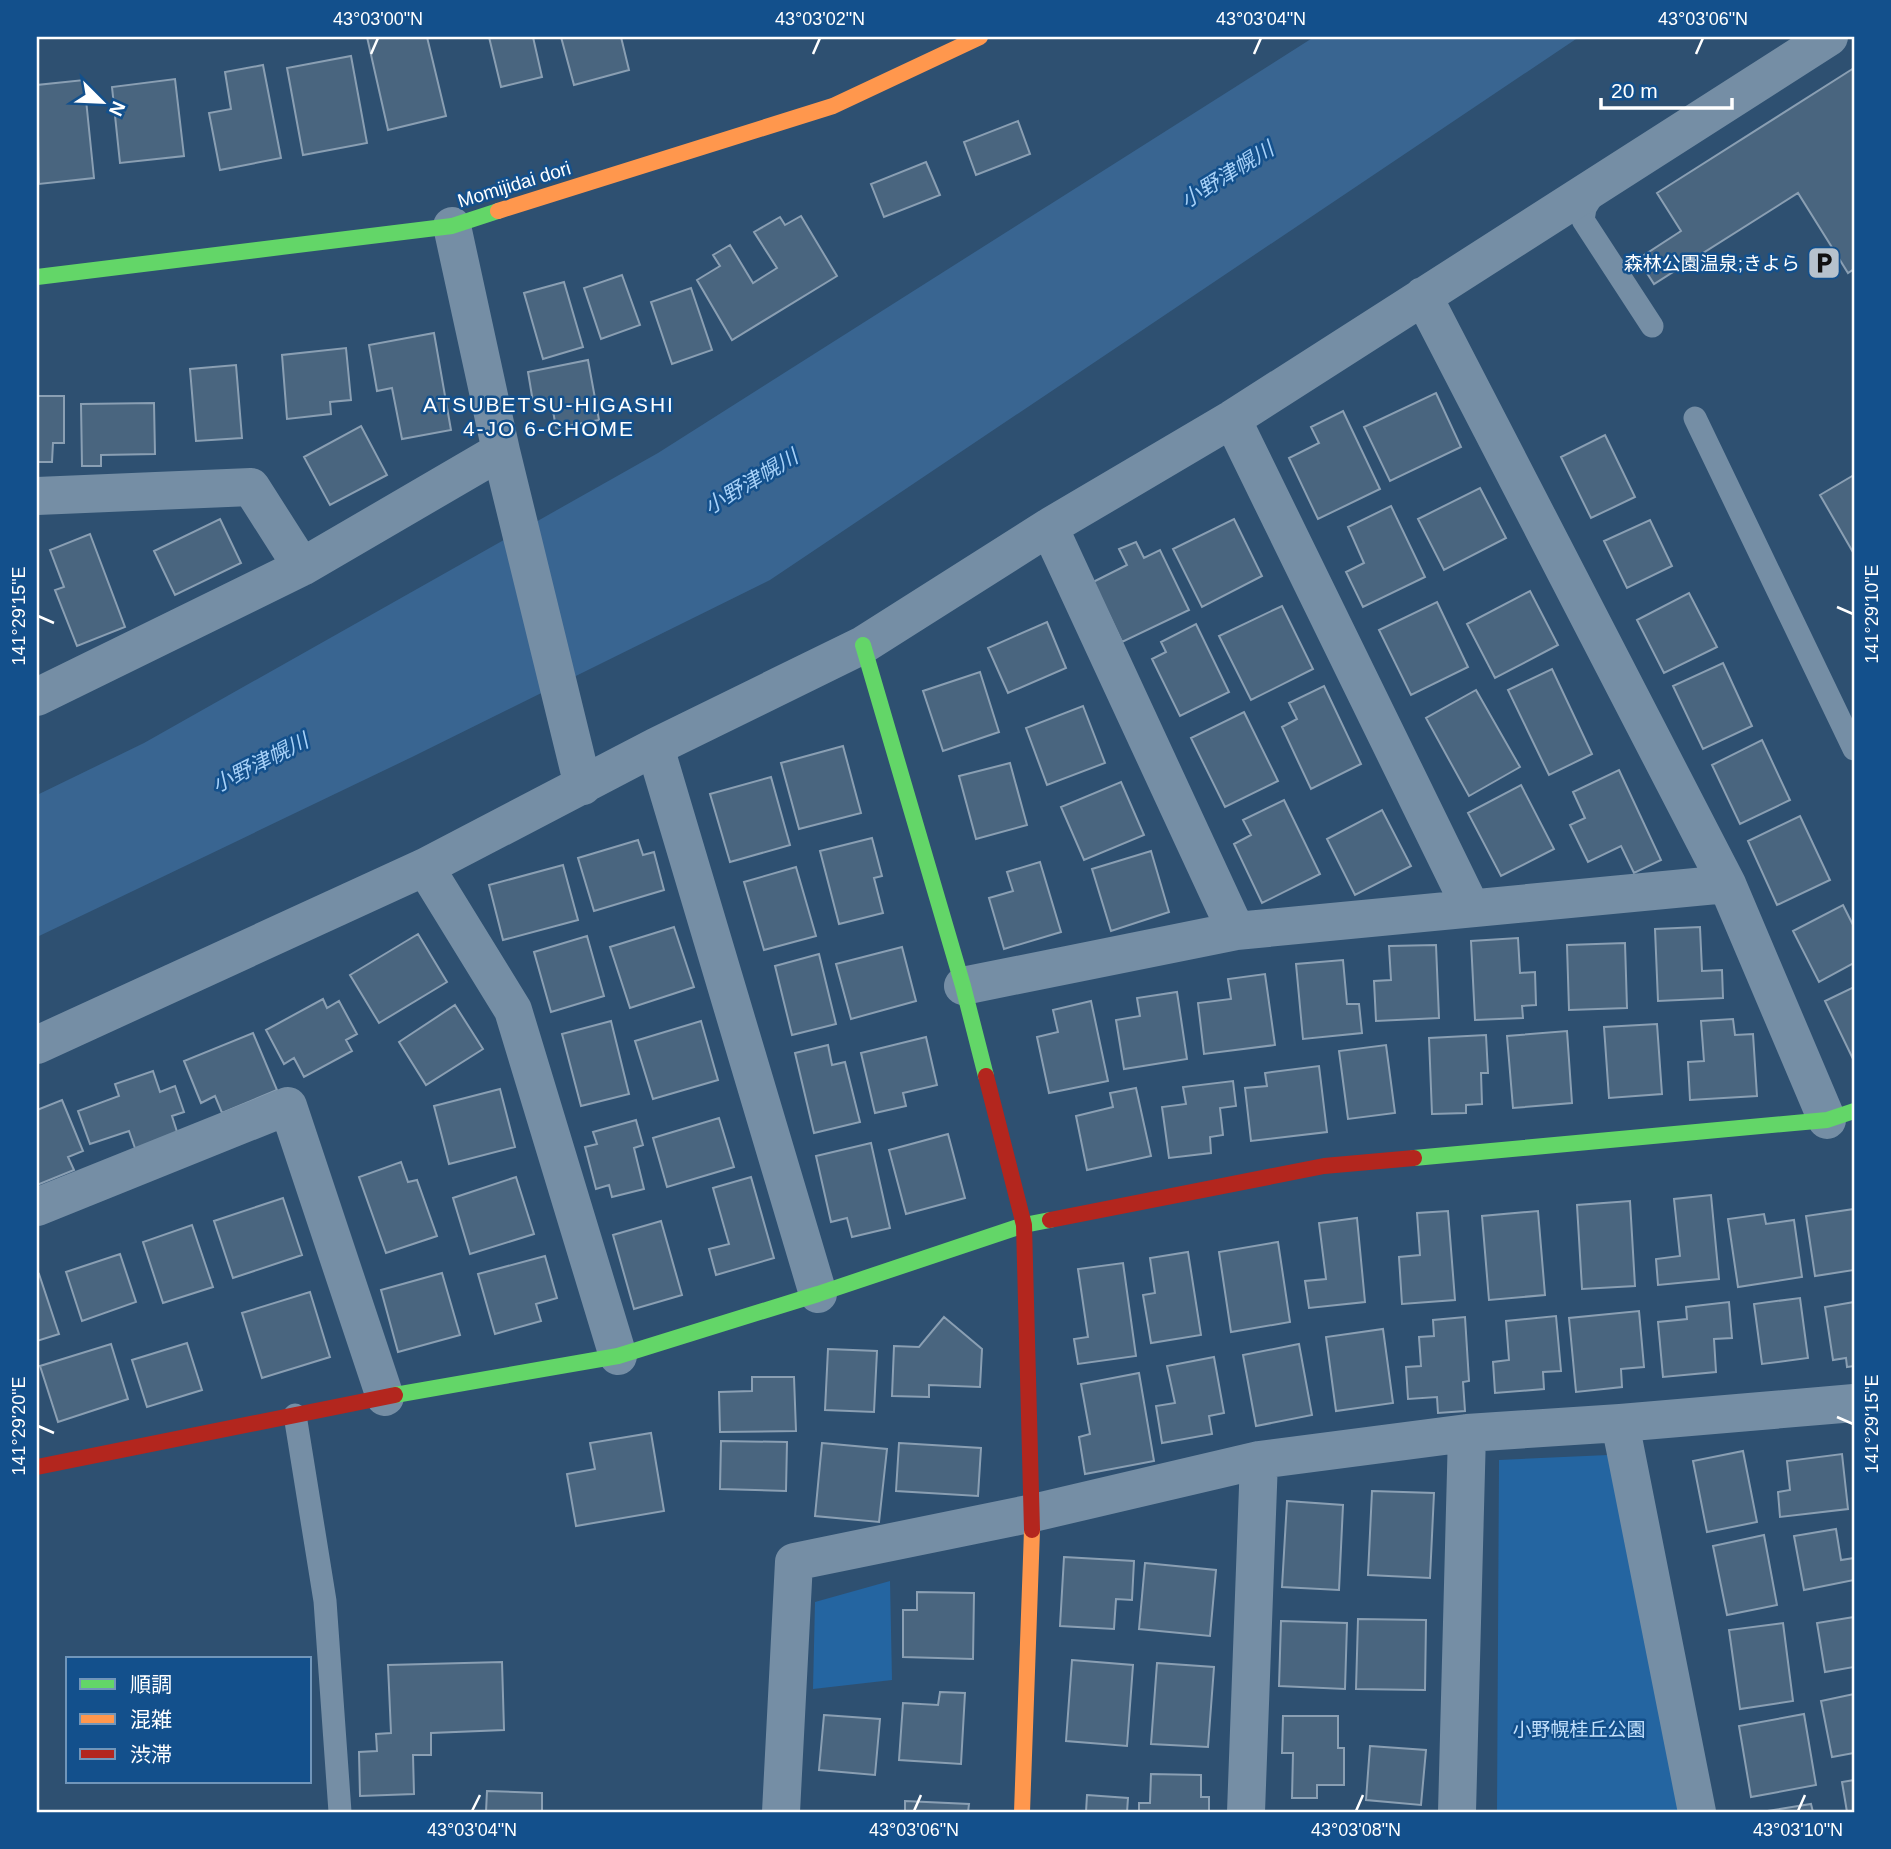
<svg xmlns="http://www.w3.org/2000/svg" width="1891" height="1849" font-family="Arial,'Noto Sans JP',sans-serif">
	<style>
		.green { fill: #2465a1 }
		.water { fill: #396591 }
		.building { fill: #49657f; stroke: #8a9fb3; stroke-width: 2 }
		.lines { fill: none; stroke-linecap: round; stroke-linejoin: round }
		.lane { stroke: #758ea5; stroke-width: 23 }
		.street { stroke: #758ea5; stroke-width: 38 }
		.fast { stroke: #63d668; stroke-width: 16 }
		.slow { stroke: #ff974d; stroke-width: 16 }
		.jam { stroke: #b3261e; stroke-width: 16 }
		.ticks { fill: none; stroke: #fff; stroke-width: 2.5 }
		.labels { text-anchor: middle; stroke-width: 5; stroke-linejoin: round; paint-order: stroke }
		.street-label { font-size: 19px; fill: #fff; stroke: #13508c }
		.poi-label { font-size: 19px; fill: #fff; stroke: #13508c; text-anchor: end }
		.park-label { font-size: 19px; fill: #c2e0fc; stroke: #13508c }
		.water-label { font-size: 21px; font-style: italic; fill: #a7d1f8; stroke: #13508c }
		.neighbourhood-label { font-size: 21px; letter-spacing: 2px; fill: #fff; stroke: #13508c }
		.neatline { fill: none; stroke: #fff; stroke-width: 2.5 }
		.ticks-label { font-size: 18px; text-anchor: middle; fill: #fff }
	</style>
	<rect width="100%" height="100%" fill="#2e5071"/>
	<path class="green" d="M1608 1455 1680 1812H1497L1499 1460Z
		M890 1581 892 1680 813 1689 815 1602Z"/>
	<path class="water" d="M1314 37H1579L770 580 412 757 37 937V795L144 743 658 453Z"/>
	<path class="building" d="M367 37H427L446 116 388 130Z
		M489 37H533L542 77 501 87Z
		M561 37H621L629 70 574 85Z
		M351 56 367 143 303 155 287 68Z
		M263 65 281 158 220 170 209 113 231 109 225 72Z
		M1854 68V269L1848 273 1798 193 1654 284 1638 259 1681 231 1657 193Z
		M175 79 184 156 120 163 112 87Z
		M84 80 94 178 39 184 37 85Z
		M1018 121 1030 154 976 175 964 142Z
		M926 162 940 195 884 217 871 184Z
		M801 216 837 276 732 340 697 280 720 266 713 255 730 245 753 283 777 268 754 232 780 217 785 225Z
		M622 275 640 325 601 339 584 288Z
		M564 282 583 347 543 359 524 293Z
		M691 288 712 350 672 364 651 302Z
		M434 333 451 430 402 439 392 388 377 391 369 345Z
		M346 348 351 400 330 402 331 414 287 419 282 355Z
		M588 360 599 420 556 428 551 399 533 402 528 372Z
		M236 365 242 438 196 441 190 369Z
		M1436 393 1461 447 1390 481 1364 427Z
		M37 396H64V443H53L52 462H37Z
		M154 403 155 454 101 455V466H82L81 404Z
		M1343 411 1380 489 1318 519 1289 458 1319 443 1311 427Z
		M361 426 387 475 330 505 304 457Z
		M1605 435 1635 497 1591 518 1561 457Z
		M1854 475V554L1820 495Z
		M1480 488 1506 538 1444 570 1418 519Z
		M1391 506 1425 577 1363 607 1346 572 1364 563 1348 527Z
		M220 519 241 563 175 595 154 551Z
		M1234 519 1262 576 1202 607 1173 549Z
		M1650 520 1672 566 1627 588 1604 541Z
		M90 534 125 627 77 646 55 590 64 587 50 550Z
		M1136 542 1144 558 1160 550 1189 610 1122 642 1093 582 1127 565 1119 549Z
		M1530 591 1558 645 1495 678 1467 624Z
		M1689 593 1717 647 1664 673 1637 620Z
		M1437 602 1468 667 1411 695 1379 630Z
		M1282 606 1313 669 1251 700 1219 636Z
		M1047 622 1066 668 1008 693 988 648Z
		M1196 624 1229 692 1180 716 1152 659 1166 652 1161 642Z
		M1723 663 1752 726 1703 749 1673 686Z
		M1552 669 1592 754 1549 775 1508 690Z
		M980 672 999 732 943 751 923 691Z
		M1324 686 1361 764 1311 789 1282 727 1297 719 1289 703Z
		M1476 690 1520 767 1469 796 1426 718Z
		M1083 706 1105 763 1047 785 1026 728Z
		M1244 712 1278 781 1225 807 1191 738Z
		M1762 740 1790 800 1740 824 1712 765Z
		M843 746 861 813 799 829 781 763Z
		M1010 763 1027 825 976 839 959 776Z
		M1619 770 1661 860 1634 873 1621 846 1588 862 1570 825 1585 818 1573 792Z
		M771 777 790 845 730 862 710 794Z
		M1121 782 1144 835 1084 860 1061 807Z
		M1521 785 1554 849 1501 876 1468 813Z
		M1284 800 1320 874 1262 903 1234 844 1251 835 1243 820Z
		M1382 810 1411 866 1355 895 1327 839Z
		M1800 816 1830 880 1777 905 1748 841Z
		M872 838 882 876 874 878 883 913 839 924 820 851Z
		M638 840 643 855 654 852 664 890 594 911 578 858Z
		M1151 851 1169 912 1111 931 1092 869Z
		M1040 862 1061 932 1004 949 989 898 1013 891 1007 872Z
		M563 865 578 920 503 940 489 885Z
		M796 867 816 936 764 950 744 882Z
		M1843 905 1854 927V963L1819 982 1793 931Z
		M674 927 694 987 630 1008 610 947Z
		M1700 927 1702 971 1722 970 1723 998 1658 1001 1655 929Z
		M418 934 447 982 379 1023 350 975Z
		M587 936 604 996 551 1012 534 952Z
		M1518 938 1520 973 1535 972 1536 1005 1522 1006 1523 1018 1475 1020 1471 941Z
		M1625 943 1627 1008 1569 1010 1567 945Z
		M1436 945 1439 1018 1376 1021 1374 981 1391 980 1389 946Z
		M902 947 916 1001 851 1019 836 964Z
		M819 954 836 1024 792 1035 775 966Z
		M1343 960 1347 1004H1359L1362 1033 1303 1039 1296 964Z
		M1265 974 1275 1045 1204 1054 1198 1003 1231 999 1228 979Z
		M1854 987V1061L1825 1001Z
		M1177 992 1187 1059 1124 1069 1116 1020 1140 1016 1137 998Z
		M323 999 327 1008 339 1001 357 1034 346 1040 352 1051 304 1077 294 1058 284 1064 266 1030Z
		M1091 1001 1108 1081 1049 1093 1037 1037 1058 1032 1053 1010Z
		M455 1005 483 1049 426 1085 399 1042Z
		M1733 1019 1735 1035 1753 1034 1757 1096 1690 1100 1688 1062 1704 1061 1701 1021Z
		M611 1021 629 1094 581 1106 562 1034Z
		M701 1021 718 1080 653 1099 635 1041Z
		M1657 1024 1662 1094 1609 1098 1604 1027Z
		M1567 1031 1572 1103 1513 1108 1507 1036Z
		M253 1033 277 1090 222 1113 215 1096 201 1103 184 1061Z
		M1486 1035 1488 1073H1481L1482 1104 1466 1105V1113L1432 1114 1429 1038Z
		M926 1037 937 1085 903 1093 906 1106 875 1113 861 1053Z
		M828 1045 832 1065 845 1062 860 1122 814 1133 795 1053Z
		M1386 1045 1395 1113 1348 1119 1339 1051Z
		M1319 1066 1327 1132 1251 1141 1245 1088 1267 1086 1265 1073Z
		M153 1071 160 1092 175 1086 184 1112 172 1116 178 1135 136 1151 129 1131 90 1144 78 1111 119 1096 115 1084Z
		M1233 1081 1236 1106 1220 1108 1223 1135 1210 1137 1211 1153 1169 1158 1162 1107 1186 1104 1183 1087Z
		M1136 1088 1151 1156 1087 1170 1076 1116 1113 1107 1110 1093Z
		M500 1089 515 1147 449 1164 434 1106Z
		M62 1100 83 1151 68 1157 74 1170 37 1185V1110Z
		M719 1118 734 1167 667 1187 653 1138Z
		M636 1120 643 1145 634 1148 644 1189 612 1197 609 1185 596 1189 585 1147 597 1144 593 1132Z
		M948 1134 965 1198 906 1214 889 1150Z
		M871 1143 890 1228 852 1237 847 1218 831 1222 816 1156Z
		M401 1162 408 1182 417 1180 437 1236 386 1253 359 1177Z
		M516 1177 534 1234 470 1254 453 1198Z
		M751 1177 774 1258 716 1275 709 1249 729 1244 713 1188Z
		M1711 1195 1719 1279 1658 1285 1656 1259 1680 1256 1674 1199Z
		M283 1198 302 1255 233 1278 214 1221Z
		M1630 1201 1635 1286 1582 1289 1577 1205Z
		M1854 1209V1270L1815 1276 1806 1216Z
		M1448 1211 1455 1300 1402 1304 1399 1257 1420 1255 1417 1213Z
		M1538 1211 1545 1295 1489 1300 1482 1216Z
		M1764 1214 1766 1224 1794 1220 1802 1277 1738 1287 1728 1219Z
		M1357 1218 1365 1302 1309 1308 1305 1281 1326 1279 1319 1223Z
		M661 1221 682 1295 634 1309 613 1235Z
		M192 1225 213 1287 163 1303 143 1242Z
		M1278 1242 1290 1322 1231 1332 1219 1252Z
		M1188 1252 1201 1335 1151 1343 1143 1295 1155 1293 1150 1258Z
		M120 1254 136 1302 82 1321 66 1272Z
		M545 1256 557 1298 536 1304 541 1321 495 1334 478 1274Z
		M1123 1263 1136 1356 1078 1364 1074 1339 1088 1337 1078 1269Z
		M442 1273 460 1335 398 1352 381 1290Z
		M39 1274 59 1334 37 1341V1275Z
		M310 1292 330 1357 262 1378 242 1313Z
		M1800 1298 1808 1358 1762 1364 1754 1304Z
		M1729 1302 1732 1338 1714 1339 1716 1372 1663 1377 1658 1322 1687 1319 1686 1307Z
		M1854 1302V1366L1847 1367 1846 1358 1833 1360 1825 1307Z
		M1639 1311 1644 1367 1621 1369 1622 1387 1576 1392 1569 1318Z
		M1556 1316 1561 1371 1543 1372 1544 1389 1495 1393 1493 1362 1509 1360 1506 1321Z
		M944 1317 982 1349 980 1387 929 1385V1397L892 1396 894 1346 919 1347Z
		M1465 1317 1469 1381 1463 1382 1465 1411 1438 1413 1437 1397 1408 1399 1406 1367 1421 1366 1419 1337 1434 1336 1433 1320Z
		M1383 1329 1393 1403 1336 1411 1326 1337Z
		M187 1343 202 1390 147 1407 132 1360Z
		M111 1344 128 1399 58 1422 40 1366Z
		M1299 1344 1312 1415 1256 1426 1243 1355Z
		M828 1349 877 1351 874 1412 825 1410Z
		M1214 1357 1224 1413 1209 1416 1212 1434 1162 1443 1156 1406 1175 1403 1167 1366Z
		M1139 1373 1154 1461 1085 1474 1079 1437 1090 1434 1081 1384Z
		M752 1377H794L796 1431 720 1432 719 1392 752 1391Z
		M651 1433 664 1511 576 1526 567 1474 595 1469 590 1443Z
		M721 1441 787 1442 786 1491 720 1489Z
		M822 1443 887 1449 879 1522 815 1516Z
		M899 1443 981 1448 978 1496 896 1491Z
		M1743 1451 1757 1522 1707 1532 1693 1461Z
		M1842 1454 1848 1509 1780 1517 1778 1492 1790 1490 1787 1461Z
		M1372 1491 1434 1493 1430 1578 1368 1575Z
		M1287 1501 1343 1505 1339 1590 1282 1587Z
		M1836 1529 1841 1560 1854 1558V1580L1804 1590 1794 1536Z
		M1764 1535 1777 1605 1727 1615 1713 1546Z
		M1064 1557 1134 1561 1132 1600 1116 1599 1114 1629 1060 1626Z
		M1145 1563 1216 1570 1210 1636 1139 1629Z
		M917 1592 974 1593 973 1659 903 1657V1610H917Z
		M1854 1617V1667L1825 1672 1817 1623Z
		M1358 1619 1426 1620 1425 1690 1356 1689Z
		M1281 1621 1347 1623 1345 1689 1279 1686Z
		M1783 1623 1793 1701 1740 1709 1729 1630Z
		M1072 1660 1133 1665 1127 1746 1066 1741Z
		M502 1662 504 1730 431 1733V1755H413L414 1794 360 1796 359 1752 377 1751 376 1734 391 1733 388 1665Z
		M1157 1663 1214 1667 1208 1747 1151 1744Z
		M940 1692 965 1693 961 1764 899 1760 903 1703 938 1705Z
		M1854 1694V1753L1832 1757 1821 1701Z
		M1804 1714 1816 1785 1751 1797 1739 1726Z
		M824 1715 880 1719 875 1775 819 1770Z
		M1283 1716H1338V1748H1344V1785H1317V1798H1292L1293 1753H1282Z
		M1370 1746 1426 1750 1421 1805 1366 1800Z
		M1151 1774 1201 1775V1797H1209V1812H1139V1803H1150Z
		M1854 1780V1812H1847L1842 1782Z
		M487 1791 542 1793V1812H486Z
		M1087 1795 1128 1798 1127 1812H1086Z
		M905 1801 969 1804 968 1812H905Z
		M1811 1804 1813 1812H1761Z"/>
	<g class="lines">
		<path class="lane" d="M1595 192 1585 208 1583 220 1652 326
			M1695 418 1854 749
			M295 1415 325 1601 340 1812"/>
		<path class="street" d="M452 226 501 451 583 786
			M1423 296 1727 884 1827 1120
			M1232 419 1471 908
			M37 496 251 487 302 567
			M1049 527 1236 931
			M37 697 302 567 501 451
			M655 747 818 1294
			M425 867 513 1010 618 1356
			M963 986 1236 931 1727 884
			M37 1045 425 867 655 747 863 645 1049 527 1232 419 1829 37
			M37 1207 288 1106 385 1397
			M1620 1423 1697 1812
			M781 1812 794 1562 1033 1513 1259 1460 1467 1433 1620 1423 1854 1403
			M1246 1812 1259 1460
			M1457 1812 1467 1433"/>
		<path class="fast" d="M37 277 452 226 498 211
			M863 645 963 986 986 1076
			M1414 1158 1827 1120 1854 1111
			M395 1395 618 1356 818 1294 1024 1225 1050 1220"/>
		<path class="slow" d="M498 211 833 106 980 37
			M1022 1812 1032 1530"/>
		<path class="jam" d="M986 1076 1024 1225 1032 1530
			M1050 1220 1324 1166 1414 1158
			M37 1467 395 1395"/>
	</g>
	<path class="ticks" d="M371 54 378 38M813 54 820 38M1254 54 1261 38M1696 54 1703 38M1837 607 1853 614M38 616 54 623M1837 1417 1853 1424M38 1426 54 1433M472 1811 480 1795M914 1811 921 1795M1356 1811 1363 1795M1798 1811 1805 1795"/>
	<defs>
		<symbol id="parking-square" viewBox="-11 -11 22 22"><rect x="-9" y="-9" width="18" height="18" rx="4" fill="#b6c2cd" stroke="#13508c"/><path d="M-3.5-5.5H1a3.5 3.5 0 0 1 0 7H-1V5.5H-3.5ZM-1-3.4V-.6H.8a1.4 1.4 0 0 0 0-2.8Z" fill="#111"/></symbol>
	</defs>
	<g fill-rule="evenodd">
		<use href="#parking-square" x="1805" y="244" width="38" height="38"/>
	</g>
	<g class="labels">
		<g class="street-label">
			<text transform="translate(514 184) rotate(-17)" y="7">Momijidai dori</text>
		</g>
		<g class="poi-label">
			<text x="1800" y="270">森林公園温泉;きよら</text>
		</g>
		<g class="park-label">
			<text x="1579" y="1736">小野幌桂丘公園</text>
		</g>
		<g class="water-label">
			<text transform="translate(1227 175) rotate(-32)" y="7">小野津幌川</text>
			<text transform="translate(751 482) rotate(-31)" y="7">小野津幌川</text>
			<text transform="translate(260 763) rotate(-27)" y="7">小野津幌川</text>
		</g>
		<g class="neighbourhood-label">
			<text x="549" y="412">ATSUBETSU-HIGASHI<tspan x="549" dy="24">4-JO 6-CHOME</tspan></text>
		</g>
	</g>
	<rect width="1891" height="1849" fill="none" stroke="#13508c" stroke-width="77"/>
	<rect x="66" y="1657" width="245" height="126" fill="#13508c" stroke="#7196ba" stroke-width="2"/>
	<rect x="80" y="1679" width="35" height="10" fill="#63d668" stroke="#7196ba" stroke-width="2"/>
	<text x="130" y="1692" font-size="21" fill="#ffffff">順調</text>
	<rect x="80" y="1714" width="35" height="10" fill="#ff974d" stroke="#7196ba" stroke-width="2"/>
	<text x="130" y="1727" font-size="21" fill="#ffffff">混雑</text>
	<rect x="80" y="1749" width="35" height="10" fill="#b3261e" stroke="#7196ba" stroke-width="2"/>
	<text x="130" y="1762" font-size="21" fill="#ffffff">渋滞</text>
	<g transform="translate(102 102) rotate(114)" stroke="#13508c" stroke-width="5" paint-order="stroke">
	<path d="M0-5L12 26L0 18L-12 26Z" fill="#ffffff"/>
	<text y="-10" font-size="19" font-weight="bold" text-anchor="middle" fill="#ffffff">N</text>
	</g>
	<path d="M1601 98v10h131v-10" fill="none" stroke="#ffffff" stroke-width="3.5"/>
	<text x="1611" y="98" font-size="21" fill="#ffffff" stroke="#13508c" stroke-width="5" paint-order="stroke">20 m</text>
	<rect x="38" y="38" width="1815" height="1773" class="neatline"/>
	<g class="ticks-label">
		<text x="378" y="25">43°03'00"N</text>
		<text x="820" y="25">43°03'02"N</text>
		<text x="1261" y="25">43°03'04"N</text>
		<text x="1703" y="25">43°03'06"N</text>
		<text transform="translate(1872 614) rotate(-90)" y="6">141°29'10"E</text>
		<text transform="translate(19 616) rotate(-90)" y="6">141°29'15"E</text>
		<text transform="translate(1872 1424) rotate(-90)" y="6">141°29'15"E</text>
		<text transform="translate(19 1426) rotate(-90)" y="6">141°29'20"E</text>
		<text x="472" y="1836">43°03'04"N</text>
		<text x="914" y="1836">43°03'06"N</text>
		<text x="1356" y="1836">43°03'08"N</text>
		<text x="1798" y="1836">43°03'10"N</text>
	</g>
</svg>
